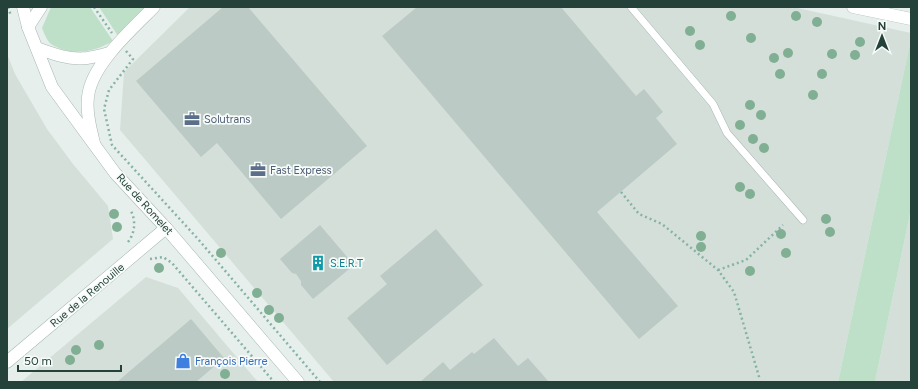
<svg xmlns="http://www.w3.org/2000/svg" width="918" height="389" font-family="Figtree,sans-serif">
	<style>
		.built { fill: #d4dfda }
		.green { fill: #bfe0c8 }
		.building { fill: #bbcac4 }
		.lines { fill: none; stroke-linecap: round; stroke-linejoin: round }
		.service-casing { stroke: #a8b8b2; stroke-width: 8 }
		.minor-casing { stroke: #a8b8b2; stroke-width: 13 }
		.tertiary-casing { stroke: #a8b8b2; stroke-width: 13 }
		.path { stroke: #86b3a5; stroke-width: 2.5; stroke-dasharray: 2 3; stroke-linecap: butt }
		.service { stroke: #fff; stroke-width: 7 }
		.minor { stroke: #fff; stroke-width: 12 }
		.tertiary { stroke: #fff; stroke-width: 12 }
		.tree { fill: #80af93 }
		.labels { text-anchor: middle; stroke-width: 3.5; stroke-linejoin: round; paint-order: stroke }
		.service-label { font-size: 11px; fill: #4e5e75; stroke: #f7fbf9; text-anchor: start }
		.street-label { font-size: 11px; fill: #24423a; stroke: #f7fbf9 }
		.culture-label { font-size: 11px; fill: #0d838f; stroke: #f7fbf9; text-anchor: start }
		.shop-label { font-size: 11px; fill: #366cbe; stroke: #f7fbf9; text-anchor: start }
	</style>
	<rect width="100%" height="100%" fill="#e6efeb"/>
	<path class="built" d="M190 7H793L911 33V39L838 382H334L120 130 124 72Z
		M7 54 15 74 47 129 73 164 108 206 113 239 7 329Z
		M911 209V382H875Z
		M146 277 178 288 258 382H21Z"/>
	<path class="green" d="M51 7H90L113 41C95 52 71 57 51 44 47 41 44 33 42 28Z
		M99 7H145L140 15 118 36Z
		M911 39V209L875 382H838Z"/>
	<path class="building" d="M223 7H248L367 146 281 219 217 143 201 157 136 81Z
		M417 7H561L636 96 644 89 663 112 656 118 677 144 597 212 678 306 639 339 382 36Z
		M320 225 354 265 313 299 301 285V281L296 274 292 273 280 259Z
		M436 229 483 285 387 365 347 318 387 284 380 276Z
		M191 319 224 358 196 382H117Z
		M494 338 518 366 528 358 549 382H420L443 362 450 370 472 352 474 354Z"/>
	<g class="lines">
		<defs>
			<path id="service" d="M631 7 713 104 727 133 803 220"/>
			<path id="minor" d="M853 7 911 19
				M28 27 41 7
				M37 48C53 54 69 60 87 58 94 57 102 55 109 53
				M94 143C90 127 85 107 89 91 96 61 132 29 154 7
				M7 362 166 228"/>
			<path id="tertiary" d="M23 7 28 27 52 87 115 173 166 228 298 382"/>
		</defs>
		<use href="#service" class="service-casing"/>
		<use href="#minor" class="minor-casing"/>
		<use href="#tertiary" class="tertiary-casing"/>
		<path class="path" d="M8 7 11 16
			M94 7 112 33
			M126 51 133 59 109 90 104 109 112 145 198 239 320 382
			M621 192 639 214 662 224 718 270 734 292 760 380
			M128 242C135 233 136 221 131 211
			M150 259 163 257 172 263 274 382
			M718 270 746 260 783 225"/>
		<use href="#service" class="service"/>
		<use href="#minor" class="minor"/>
		<use href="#tertiary" class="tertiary"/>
	</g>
	<g class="tree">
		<circle cx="731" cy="16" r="5"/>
		<circle cx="796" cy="16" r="5"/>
		<circle cx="817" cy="22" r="5"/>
		<circle cx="690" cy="31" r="5"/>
		<circle cx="751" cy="38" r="5"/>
		<circle cx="860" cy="42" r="5"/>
		<circle cx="700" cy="45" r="5"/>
		<circle cx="788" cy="53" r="5"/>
		<circle cx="832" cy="54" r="5"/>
		<circle cx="855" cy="55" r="5"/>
		<circle cx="774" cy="58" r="5"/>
		<circle cx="780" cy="74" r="5"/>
		<circle cx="822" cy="74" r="5"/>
		<circle cx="813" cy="95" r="5"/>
		<circle cx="750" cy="105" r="5"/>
		<circle cx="761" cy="115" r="5"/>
		<circle cx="740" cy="125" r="5"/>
		<circle cx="753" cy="139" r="5"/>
		<circle cx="764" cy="148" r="5"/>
		<circle cx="740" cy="187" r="5"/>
		<circle cx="750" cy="194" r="5"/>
		<circle cx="114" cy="214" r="5"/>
		<circle cx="826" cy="219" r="5"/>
		<circle cx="117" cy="227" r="5"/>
		<circle cx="830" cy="232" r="5"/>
		<circle cx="781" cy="234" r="5"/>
		<circle cx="701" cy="236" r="5"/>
		<circle cx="701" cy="247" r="5"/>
		<circle cx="221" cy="253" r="5"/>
		<circle cx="786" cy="253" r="5"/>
		<circle cx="159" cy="268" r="5"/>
		<circle cx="750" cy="271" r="5"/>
		<circle cx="257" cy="293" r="5"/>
		<circle cx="269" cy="310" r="5"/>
		<circle cx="279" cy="318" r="5"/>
		<circle cx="99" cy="345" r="5"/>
		<circle cx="76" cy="350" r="5"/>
		<circle cx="70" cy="360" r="5"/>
		<circle cx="225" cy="374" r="5"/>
	</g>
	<defs>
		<symbol id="office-bare" viewBox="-9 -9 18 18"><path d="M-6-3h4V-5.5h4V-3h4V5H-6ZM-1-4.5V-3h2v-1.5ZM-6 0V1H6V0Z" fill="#5c6f8a" stroke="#f7fbf9" stroke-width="2.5" paint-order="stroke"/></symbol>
		<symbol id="building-bare" viewBox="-9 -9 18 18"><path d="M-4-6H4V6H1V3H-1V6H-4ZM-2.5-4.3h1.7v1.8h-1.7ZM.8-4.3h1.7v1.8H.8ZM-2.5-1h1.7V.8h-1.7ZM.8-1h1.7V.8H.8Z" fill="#0f9aa8" stroke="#f7fbf9" stroke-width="2.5" paint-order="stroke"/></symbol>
		<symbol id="shop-bare" viewBox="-9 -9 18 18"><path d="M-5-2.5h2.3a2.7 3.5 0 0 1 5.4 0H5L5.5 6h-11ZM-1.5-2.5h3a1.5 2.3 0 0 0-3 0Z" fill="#3f7fe0" stroke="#f7fbf9" stroke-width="2.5" paint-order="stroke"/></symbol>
	</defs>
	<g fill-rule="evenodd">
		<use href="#office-bare" x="181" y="108" width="22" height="22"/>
		<use href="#office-bare" x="247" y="159" width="22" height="22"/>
		<use href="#building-bare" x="307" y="252" width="22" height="22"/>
		<use href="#shop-bare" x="172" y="350" width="22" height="22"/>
	</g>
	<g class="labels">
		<g class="service-label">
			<text x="204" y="123">Solutrans</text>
			<text x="270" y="174">Fast Express</text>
		</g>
		<g class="street-label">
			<text transform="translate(145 204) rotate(48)" y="4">Rue de Romelet</text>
			<text transform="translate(87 295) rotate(-40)" y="4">Rue de la Renouille</text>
		</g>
		<g class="culture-label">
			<text x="330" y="267">S.E.R.T</text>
		</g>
		<g class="shop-label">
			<text x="195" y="365">François Pierre</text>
		</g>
	</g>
	<rect width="918" height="389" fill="none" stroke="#24423a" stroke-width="16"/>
	<g transform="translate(882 36)" stroke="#f7fbf9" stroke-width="3" paint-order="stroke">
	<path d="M0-3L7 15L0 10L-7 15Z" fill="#24423a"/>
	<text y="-6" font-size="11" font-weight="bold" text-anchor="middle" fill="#24423a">N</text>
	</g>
	<path d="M18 365v6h103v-6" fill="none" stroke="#24423a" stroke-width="2"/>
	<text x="24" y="365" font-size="12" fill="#24423a" stroke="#f7fbf9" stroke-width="3" paint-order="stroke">50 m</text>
</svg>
